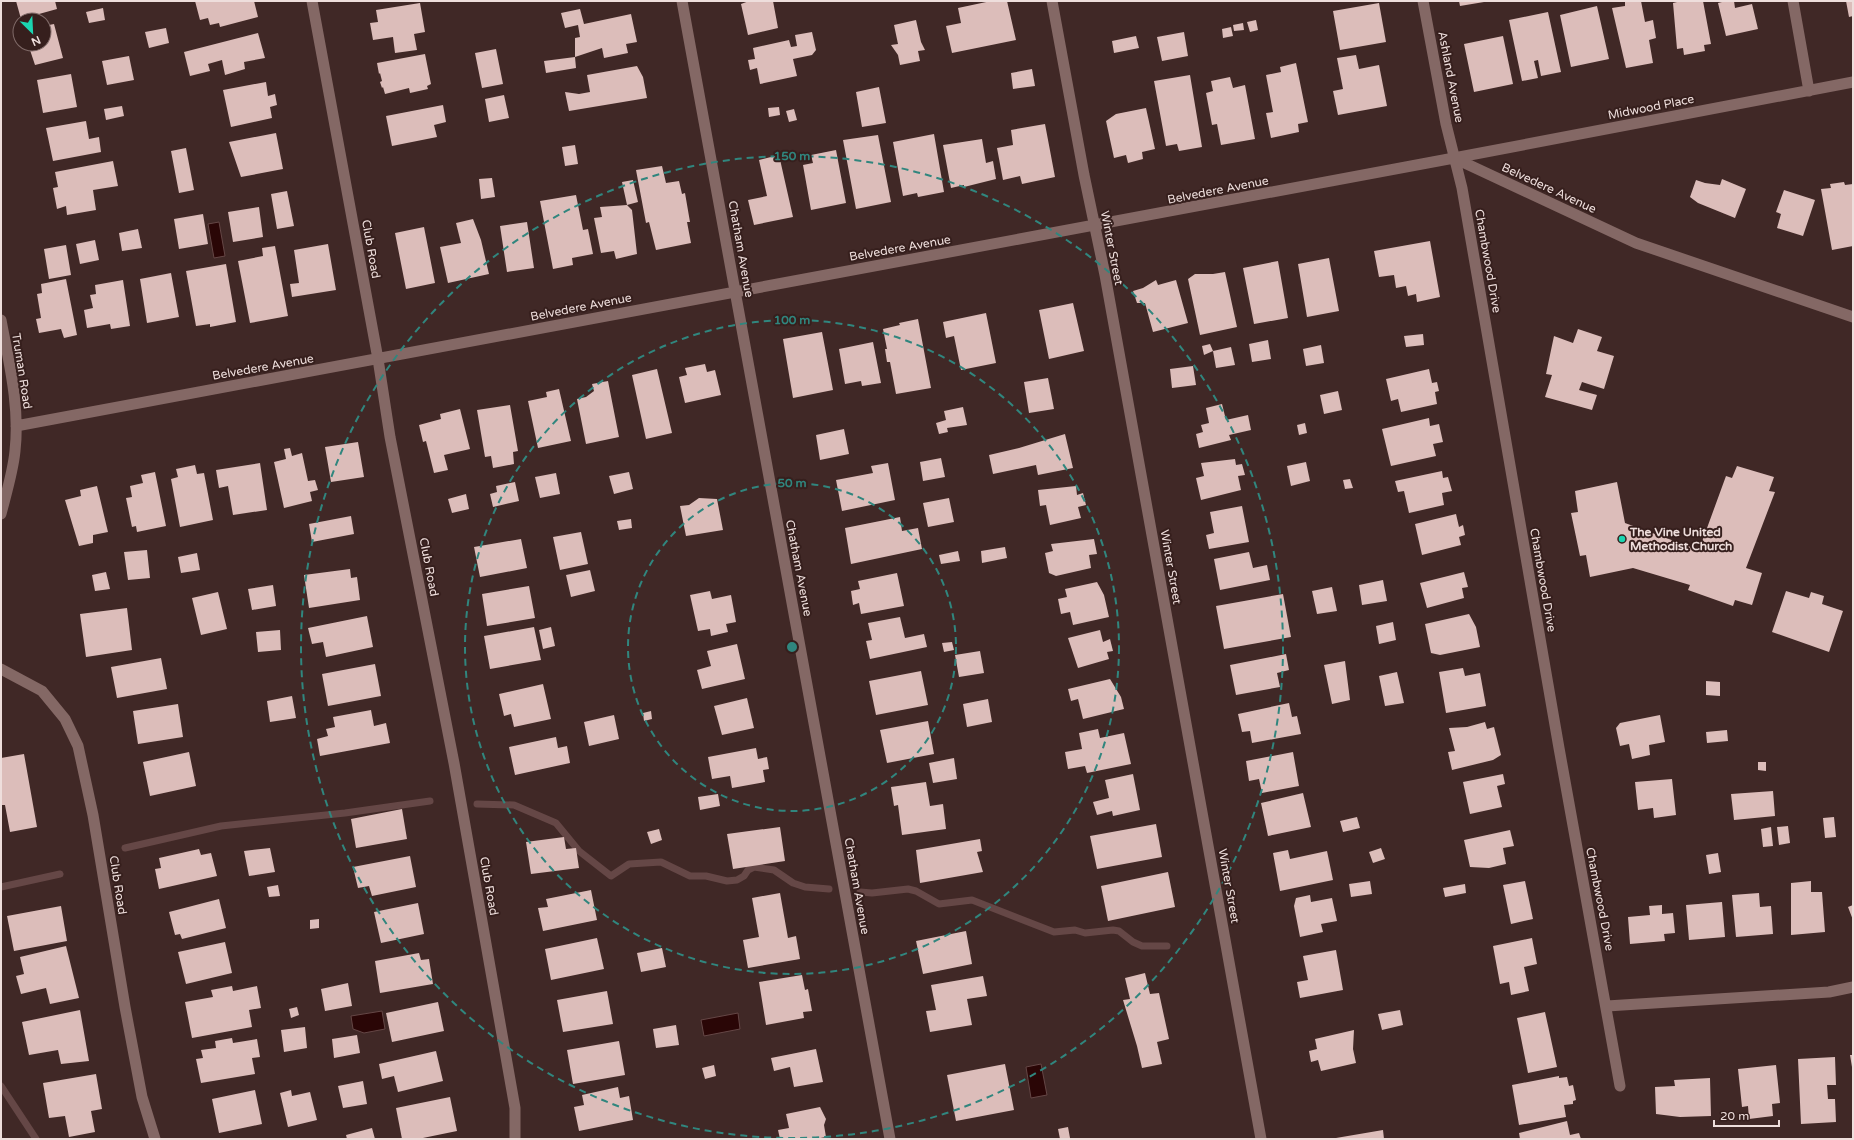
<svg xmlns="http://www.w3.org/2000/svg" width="1854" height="1140" font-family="'Varela Round',sans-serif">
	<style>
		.water { fill: #2a0606; stroke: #654746 }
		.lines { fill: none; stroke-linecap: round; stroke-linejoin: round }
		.stream { stroke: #654746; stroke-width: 7 }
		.building { fill: #dcbdba }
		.minor { stroke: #846865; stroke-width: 11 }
		.ring { fill: none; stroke: #30867e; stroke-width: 2; stroke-dasharray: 7 5 }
		.poi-dot { fill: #1bd5b1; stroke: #361f1d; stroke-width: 1.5 }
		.labels { text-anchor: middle; stroke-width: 4; stroke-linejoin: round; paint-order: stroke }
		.street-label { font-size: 12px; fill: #eededc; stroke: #361f1d }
		.poi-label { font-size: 12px; font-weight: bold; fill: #eededc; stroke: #361f1d; text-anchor: start }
		.centre { fill: #30867e; stroke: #361f1d; stroke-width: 2 }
		.ring-label { font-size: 12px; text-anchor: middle; font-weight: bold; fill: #30867e; stroke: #361f1d; stroke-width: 4; stroke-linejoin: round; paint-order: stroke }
	</style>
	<rect width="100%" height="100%" fill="#402826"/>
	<path class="water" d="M219 222 225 256 214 258 208 224Z
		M382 1011 385 1029 364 1033 353 1029 351 1016Z
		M738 1013 740 1029 704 1036 701 1020Z
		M1041 1064 1047 1095 1031 1098 1026 1067Z"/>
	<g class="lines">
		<path class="stream" d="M477 804 514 805 556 823 579 851 611 876 629 864 661 862 690 876H706L727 881 737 880 744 876 748 870 754 867 774 870 793 883 805 887 829 889
			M125 848 221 826 345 813 430 801
			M1 887 60 874
			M860 892 872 893 908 889 916 891 939 904 972 900 1054 932 1075 930 1085 933 1113 930 1119 931 1133 942 1142 946H1167
			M1 1086 36 1139"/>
	</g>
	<path class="building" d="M16 1H55L57 9 21 19Z
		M195 1H254L258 17 220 27 219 23 210 25 208 18 200 20Z
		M749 1H773L778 28 748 35 741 4Z
		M991 1H1007L1016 40 952 53 946 26 961 23 958 8Z
		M1459 1H1484V2L1460 6Z
		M1625 1H1641L1645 22 1653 20 1656 38 1649 40 1653 63 1626 68 1612 8 1625 6Z
		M1681 1H1703L1711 44 1704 45 1705 51 1684 55 1683 48 1677 49 1673 3Z
		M1726 1H1734L1735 8 1752 4 1758 29 1726 36 1718 3Z
		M1846 1H1853V16L1849 17Z
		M420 3 425 32 414 34 417 50 395 53 393 37 373 40 370 23 378 22 376 10Z
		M1379 3 1386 42 1340 50 1333 11Z
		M1597 6 1609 59 1571 67 1560 15Z
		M103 8 105 20 89 23 86 12Z
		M580 9 584 24 631 14 637 42 626 44 628 53 604 58 602 48 575 57V38L580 37 578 25 565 28 561 13Z
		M1548 12 1561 72 1541 76 1538 60 1534 61 1538 78 1522 81 1509 20Z
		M916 20 921 42 925 50 918 51 920 61 900 65 898 55 891 45 898 44 894 25Z
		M1256 20 1258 30 1250 32 1247 22Z
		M1243 23 1244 30 1234 31 1233 25Z
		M54 24 63 58 35 65 28 44H44V26Z
		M1231 27 1233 36 1223 38 1222 29Z
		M166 28 169 43 149 48 145 32Z
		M812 32 816 50 812 55 793 59 797 76 760 84 757 68 750 70 748 60 755 59 753 48 789 40 791 47 797 46 795 35Z
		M1184 32 1188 56 1162 61 1157 37Z
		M258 33 265 58 244 62 245 69 225 75 222 60 208 64 210 71 190 76 184 52Z
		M1136 36 1139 48 1114 53 1112 41Z
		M1503 36 1513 84 1474 92 1464 44Z
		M496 49 503 84 482 88 475 53Z
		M425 54 431 84 427 86 428 89 410 93 409 88 385 94 383 87 382 88 380 82 382 81 380 73 379 74 377 63Z
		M1356 55 1359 69 1379 65 1387 106 1338 115 1333 91 1343 89 1337 58Z
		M129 56 134 80 107 85 102 61Z
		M575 57 576 68 546 73 544 61Z
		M1296 63 1308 122 1298 124 1299 132 1271 138 1266 113 1273 112 1266 75 1281 72 1280 67Z
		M637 66 643 77 647 98 569 111 565 92 579 94 590 92 587 75Z
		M1032 69 1035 86 1013 89 1011 73Z
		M71 74 77 107 43 113 37 80Z
		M1190 75 1202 147 1179 151 1177 144 1166 146 1154 81Z
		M1230 77 1233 88 1245 85 1255 139 1221 145 1217 124 1212 125 1206 93 1213 91 1211 81Z
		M266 82 268 96 275 94 277 105 270 107 272 118 231 127 223 90Z
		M879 87 886 123 862 127 856 92Z
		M504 95 509 118 489 122 485 99Z
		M443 105 446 122 434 125 437 137 392 146 386 116Z
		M122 106 124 116 106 120 104 109Z
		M779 107 780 115 769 117 768 108Z
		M1146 108 1155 149 1142 152 1143 159 1128 163 1126 155 1114 158 1106 121 1116 114Z
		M794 109 797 120 789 122 786 111Z
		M86 121 89 139 99 137 101 152 53 161 46 128Z
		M1045 124 1055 177 1022 184 1020 176 1003 180 997 148 1013 145 1011 130Z
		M276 133 283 169 241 177 229 142Z
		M934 134 944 192 918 197 917 193 903 196 893 142Z
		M878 135 891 202 856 209 843 140Z
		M982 139 986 163 993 161 996 179 964 187V185L951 188 943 145Z
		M575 145 578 164 565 166 562 147Z
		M186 148 194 190 179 193 171 151Z
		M836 150 846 203 811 210 803 165 813 163 811 155Z
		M779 155 793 217 754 225 748 200 767 196 759 160Z
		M113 161 118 186 93 190 96 210 67 215 66 206 57 209 53 188 58 187 55 172Z
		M662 166 666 183 679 181 682 194 685 193 690 222H687L691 243 656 250 649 222 646 223 636 170Z
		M492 178 495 197 481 199 479 179Z
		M1722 179 1746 189 1735 218 1698 203 1690 197 1696 180 1705 183 1720 185Z
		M633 180 638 202 627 205 622 182Z
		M1844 182 1845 185 1853 184V246L1832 250 1821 189 1831 188 1830 184Z
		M1784 190 1815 200 1803 236 1777 228 1781 214 1776 212Z
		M287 191 294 226 277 229 271 194Z
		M576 195 583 230 588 229 593 254 572 258 573 265 553 269 540 201Z
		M627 205 632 210 637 254 616 259 614 251 601 253 594 218 602 217 600 207Z
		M259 207 263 237 233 242 228 212Z
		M203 214 208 244 179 249 174 219Z
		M473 219 481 240 489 274 448 283 440 247 461 243 456 223Z
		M527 222 534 268 507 272 500 226Z
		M424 227 435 283 406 289 395 233Z
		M138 229 142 248 122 251 119 233Z
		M95 240 99 260 80 264 76 244Z
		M1430 241 1440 297 1417 302 1416 294 1408 296 1406 286 1396 288 1394 275 1379 277 1374 251Z
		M328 244 336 290 292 297 290 284 299 283 294 250Z
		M66 245 71 275 49 279 44 249Z
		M275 246 288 316 250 323 238 261 263 256 262 248Z
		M1329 258 1339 311 1307 317 1298 264Z
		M1278 261 1288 318 1254 324 1243 268Z
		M226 264 236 322 210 327V324L196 326 186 271Z
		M1225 272 1237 327 1200 335 1188 279 1195 274H1213Z
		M171 273 179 317 147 323 140 279Z
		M66 279 77 335 64 338 61 329 39 333 36 319 41 318 37 294 42 293 41 284Z
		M123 280 130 326 111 329 110 324 87 328 84 310 93 308 90 295 96 294 95 285Z
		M1156 280 1158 285 1176 280 1188 323 1153 332 1145 303H1137L1133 291 1143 288Z
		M1073 303 1084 351 1049 359 1039 310Z
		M986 313 996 363 961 370 954 336 946 338 943 322Z
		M918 319 931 388 896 394 890 362H887L885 349H887L883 329 900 325 899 323Z
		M1578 329 1602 337 1597 351 1614 356 1604 389 1582 382 1579 390 1597 395 1592 410 1545 397 1552 375 1546 374 1554 336 1573 343Z
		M822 332 833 390 793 398 783 339Z
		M1423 334 1424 345 1406 347 1404 336Z
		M1268 340 1271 359 1252 362 1249 344Z
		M873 342 881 383 862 386 861 381 845 384 839 349Z
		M1210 344 1213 351 1204 355 1202 346Z
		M1321 345 1324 363 1306 366 1303 349Z
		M1231 347 1235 365 1216 368 1213 351Z
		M705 364 707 372 715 370 721 395 685 403 679 377 687 375 685 368Z
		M1193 366 1196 385 1172 388 1170 369Z
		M657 369 672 433 646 439 632 375Z
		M1429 369 1432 383 1437 382 1439 391 1435 392 1437 404 1401 412 1398 399 1391 401 1386 379Z
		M1048 378 1054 409 1029 413 1024 382Z
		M608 381 619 437 586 444 577 399 586 397 594 391 592 384Z
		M559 389 571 441 538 448 528 401 547 397 546 392Z
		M1338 391 1342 410 1324 414 1320 395Z
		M1222 404 1226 420 1248 415 1251 430 1229 435 1231 440 1199 448 1196 434 1203 432 1201 425 1209 423 1206 408Z
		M510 405 518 451 513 452 514 464 493 468 491 456 485 457 477 410Z
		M963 407 967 425 947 428 948 432 939 434 936 423 946 420 944 411Z
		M460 409 470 449 444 455 448 470 434 473 426 441 423 442 419 425 441 419 440 414Z
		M1429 418 1430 426 1439 424 1443 442 1433 444 1436 456 1391 466 1382 429Z
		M1305 423 1307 433 1299 435 1297 425Z
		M844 429 849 454 820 460 816 435Z
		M1065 434 1073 468 1038 475 1036 465 993 474 989 455 1019 448Z
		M358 442 364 477 331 482 325 447Z
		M290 448 292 456 302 453 308 481 315 480 318 490 310 492 312 501 284 508 274 462 286 459 284 449Z
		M941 458 945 477 923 481 920 462Z
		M1235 459 1236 465 1242 464 1245 475 1238 476 1241 490 1201 500 1196 478 1204 476 1201 463Z
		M1306 462 1310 481 1291 486 1287 466Z
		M260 463 267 510 233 515 228 486 219 488 216 470Z
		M888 463 895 500 842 511 836 480 873 473 871 466Z
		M195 465 197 474 204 473 213 520 180 527 171 479 178 477 176 469Z
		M1737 466 1774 477 1769 491 1775 492 1746 568 1762 573 1752 605 1735 600 1733 606 1688 590 1690 585 1633 568 1590 577 1586 555 1580 556 1571 513 1578 512 1575 491 1617 482 1625 523 1699 550 1726 476 1732 478Z
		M1442 471 1443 478 1448 477 1452 491 1442 493 1444 505 1409 513 1404 491 1398 492 1395 481Z
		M155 472 166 526 137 532 136 526 132 527 126 498 132 497 130 486 143 483 141 475Z
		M629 472 633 489 614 494 609 476Z
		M556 473 560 494 540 498 535 477Z
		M1350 479 1353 488 1345 489 1343 480Z
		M515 482 519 501 493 507 490 494 497 492 496 486Z
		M97 486 108 532 93 535V543L79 546 65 500 81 496 80 490Z
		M1076 486 1077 495 1083 493 1086 505 1078 507 1081 518 1050 525 1046 505 1040 506 1038 490Z
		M466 494 469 509 452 513 448 499Z
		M699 498 717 499 723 530 686 536 680 506 689 505Z
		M949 498 954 522 928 527 923 503Z
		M1242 506 1249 542 1209 549 1206 535 1214 533 1210 512Z
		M1456 514 1459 527 1463 525 1465 535 1459 537 1461 545 1422 555 1415 524Z
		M351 516 354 534 312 542 309 524Z
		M900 517 902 531 918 528 922 549 851 564 845 528Z
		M631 519 632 528 619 530 617 521Z
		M581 532 588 564 560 570 553 537Z
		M521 539 527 568 480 577 474 547Z
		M1094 539 1097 554 1089 555 1091 568 1056 576 1049 573 1045 553 1053 551 1051 544Z
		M1005 547 1007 558 982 563 981 551Z
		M147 550 150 578 128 580 124 552Z
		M958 551 960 561 941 564 939 555Z
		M1249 552 1253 568 1267 565 1270 580 1220 590 1214 559Z
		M197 553 200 570 181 573 178 557Z
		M350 569 351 578 357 577 360 600 309 608 304 575Z
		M590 570 595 591 571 597 566 575Z
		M106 572 110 589 95 591 92 575Z
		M1464 572 1468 587 1462 588 1464 598 1427 608 1420 583Z
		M897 573 904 606 861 614 859 603 853 605 851 591 860 589 858 581Z
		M1383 580 1387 601 1362 605 1359 585Z
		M1097 582 1104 595 1109 617 1073 625 1070 612 1061 614 1058 599 1067 597 1065 589Z
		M273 585 276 606 252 610 248 589Z
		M529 586 535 618 487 626 482 594Z
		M1332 587 1337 611 1317 614 1312 591Z
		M710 591 712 599 731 595 736 622 726 624 728 632 711 636 710 629 698 631 690 595Z
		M1786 591 1809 598 1811 592 1824 596 1822 604 1843 611 1829 652 1772 632Z
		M218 592 227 629 201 635 192 598Z
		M1283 594 1291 637 1224 649 1216 606Z
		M127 608 132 650 86 657 80 614Z
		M1469 614 1476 627 1480 647 1440 655 1431 653 1425 624Z
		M367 616 373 647 326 657 323 642 312 644 308 628Z
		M900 617 905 638 924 634 927 647 870 659 866 641 872 640 868 623Z
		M1393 622 1396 640 1379 644 1376 626Z
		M534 627 541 660 490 669 484 636Z
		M551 627 555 646 543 649 539 630Z
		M280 630 281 650 258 652 256 632Z
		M1100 630 1103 642 1110 639 1113 651 1107 652 1109 659 1078 668 1068 638Z
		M952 642 954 650 944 652 942 643Z
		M737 644 745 679 702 689 697 670 711 666 707 651Z
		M980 651 984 673 959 677 955 655Z
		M1286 654 1289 670 1277 673 1280 687 1236 695 1230 665Z
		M161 658 167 689 117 698 111 667Z
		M1345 661 1350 700 1332 704 1324 665Z
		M375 664 381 696 328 706 322 674Z
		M1463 668 1465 676 1480 673 1486 706 1446 713 1439 672Z
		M921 671 928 705 876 715 869 681Z
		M1397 672 1404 703 1385 706 1379 676Z
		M1110 679 1121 697 1124 709 1083 719 1078 699 1071 701 1068 689Z
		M1706 681 1720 682V696L1706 695Z
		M543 684 551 719 514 727 511 714 504 716 499 694Z
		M292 696 296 718 270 722 267 701Z
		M747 698 754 728 722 735 714 706Z
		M988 699 992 722 967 727 963 704Z
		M1289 703 1292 717 1297 716 1301 734 1252 743 1250 731 1242 732 1238 714Z
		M178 704 183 737 138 744 133 711Z
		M371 710 374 726 386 723 390 743 320 756 317 739 328 736 326 729 335 727 333 717Z
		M651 711 652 719 644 721 643 713Z
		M614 715 619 739 589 746 584 722Z
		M1660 715 1665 742 1649 745 1650 755 1632 759 1629 744 1620 746 1616 728 1620 723Z
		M928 721 934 754 887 763 880 730Z
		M1485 722 1487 729 1494 727 1501 755 1493 760 1452 770 1448 752 1455 751 1449 728 1467 727Z
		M1098 729 1100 738 1124 733 1131 764 1087 773 1085 766 1068 769 1065 752 1082 749 1079 733Z
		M1727 730 1728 741 1707 743 1706 732Z
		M556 737 558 748 567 746 570 763 515 775 509 747Z
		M756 748 758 759 767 757 769 769 763 770 765 782 732 788 730 776 712 779 708 757Z
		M189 752 196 786 150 796 143 762Z
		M1293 752 1299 786 1262 793 1259 779 1249 781 1246 761Z
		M24 754 37 827 10 832 5 805H1V758Z
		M954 758 957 779 933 783 929 763Z
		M1758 762H1766V771L1758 770Z
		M1133 774 1140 810 1113 816 1112 811 1097 815 1093 802 1109 798 1105 780Z
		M1503 774 1505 784 1497 786 1502 807 1470 814 1463 782Z
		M1672 779 1676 815 1654 818 1653 808 1638 810 1635 782Z
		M926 782 930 806 943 804 946 829 902 835 898 805 894 806 891 787Z
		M1773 791 1775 816 1734 820 1731 794Z
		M1303 793 1311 827 1268 836 1261 803Z
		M718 794 720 806 700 810 698 797Z
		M402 809 407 839 356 848 351 819Z
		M1357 817 1360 828 1343 832 1340 821Z
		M1834 817 1836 837 1825 838 1823 818Z
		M1156 824 1162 857 1097 869 1090 836Z
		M1788 826 1790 843 1779 845 1777 827Z
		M780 827 785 861 733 869 727 834Z
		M1771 827 1773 846 1763 847 1761 829Z
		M659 829 662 840 651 844 647 832Z
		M1510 830 1514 846 1503 848 1506 864 1489 868 1470 867 1464 840Z
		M564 837 566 849 576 848 579 868 531 874 526 842Z
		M980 839 982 851 977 852 983 872 920 883 916 850Z
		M270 848 275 872 249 876 244 851Z
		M1381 848 1385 859 1373 863 1369 852Z
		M199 849 201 855 211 853 217 876 159 889 155 869 161 868 159 858Z
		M1288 850 1290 859 1327 851 1333 880 1280 891 1273 853Z
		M1718 853 1721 872 1709 874 1706 855Z
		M410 856 416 887 372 896 369 886 358 888 353 867Z
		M1168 872 1175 907 1108 921 1101 886Z
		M1370 881 1372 894 1351 897 1349 884Z
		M1525 881 1533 919 1511 924 1503 885Z
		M1811 881V892H1822L1825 932 1791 935V883Z
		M1465 884 1466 893 1445 897 1443 888Z
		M278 885 280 896 269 897 267 887Z
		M591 890 597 920 543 931 538 908 548 907 546 899Z
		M780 893 788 938 796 936 800 959 748 968 743 940 759 937 752 898Z
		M1759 893 1760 907 1771 906 1773 934 1736 937 1732 895Z
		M1310 895 1311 902 1332 898 1337 921 1321 924 1323 932 1300 937 1294 906 1296 898Z
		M219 899 226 928 182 939 180 934 175 935 169 912Z
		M1722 902 1725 937 1689 940 1686 905Z
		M418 903 424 934 381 943 374 912Z
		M1662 905V914L1673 913 1675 933 1664 934 1665 941 1630 944 1628 917 1650 915 1649 906Z
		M1853 905V920L1848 907Z
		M61 906 67 941 14 951 7 916Z
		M319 919V928L310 929V920Z
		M966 931 972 964 923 974 916 941Z
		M597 938 604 969 551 980 545 949Z
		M1532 938 1537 964 1524 967 1529 991 1511 995 1509 982 1500 984 1493 946Z
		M225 942 232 973 186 984 178 952Z
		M66 946 79 998 50 1004 46 988 21 994 16 976 24 974 20 957Z
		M662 948 666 967 641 972 637 953Z
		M1336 950 1343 990 1300 998 1297 982 1308 980 1303 956Z
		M419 953 421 960 429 959 433 984 380 993 375 961Z
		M1145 973 1150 994 1159 993 1169 1039 1157 1042 1162 1064 1142 1068 1137 1046 1123 1000 1130 999 1125 978Z
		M802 975 805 990 808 989 812 1011 803 1012 804 1018 766 1025 759 982Z
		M983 976 987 996 967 999 972 1025 930 1032 926 1011 936 1010 931 985Z
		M348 983 352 1006 325 1011 321 989Z
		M232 986 233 991 257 986 261 1008 249 1010 252 1027 192 1038 185 1002 213 997 211 990Z
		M607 991 613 1024 563 1032 557 1000Z
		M438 1002 444 1031 392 1042 386 1013Z
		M297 1007 299 1015 291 1018 289 1009Z
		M80 1010 89 1061 61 1064 58 1050 29 1055 22 1022Z
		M1400 1010 1403 1025 1382 1030 1378 1014Z
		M1545 1012 1557 1067 1528 1073 1517 1018Z
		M676 1025 679 1045 656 1048 653 1029Z
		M305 1027 307 1048 284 1052 281 1030Z
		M1354 1030 1353 1049 1356 1063 1321 1071 1318 1060 1311 1062 1309 1051 1317 1049 1315 1039Z
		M357 1035 360 1053 334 1058 332 1039Z
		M232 1038 233 1043 257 1039 260 1057 252 1058 255 1074 201 1083 196 1059 203 1058 201 1050 216 1048 215 1041Z
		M619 1041 625 1075 573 1084 567 1050Z
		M816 1049 823 1082 794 1087 790 1067 774 1071 771 1058Z
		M436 1051 443 1081 398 1092 394 1076 382 1079 379 1064Z
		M1850 1055H1853V1067H1852Z
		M1835 1057 1836 1085H1827L1828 1099H1835L1836 1122 1801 1124 1798 1059Z
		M1005 1064 1014 1110 956 1121 947 1075Z
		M714 1065 716 1076 705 1079 702 1068Z
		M1776 1065 1780 1103 1772 1104 1773 1116 1749 1119 1748 1106 1742 1107 1738 1069Z
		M96 1074 102 1109 91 1111 95 1132 69 1137 65 1116 49 1118 43 1083Z
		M1559 1076V1078L1567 1077 1569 1086 1573 1085 1576 1100 1573 1101V1104L1564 1105 1566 1117 1519 1125 1512 1085Z
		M1710 1078 1711 1116 1680 1117 1656 1114 1655 1087 1675 1086 1674 1080Z
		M363 1081 367 1104 343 1108 338 1086Z
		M618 1087 620 1098 629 1096 633 1120 579 1131 574 1107 584 1105 582 1095Z
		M255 1090 262 1124 219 1133 212 1099Z
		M291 1090 292 1096 310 1092 317 1120 288 1127 280 1093Z
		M450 1097 457 1131 418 1139H402L396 1108Z
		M820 1107 826 1119 824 1125 826 1137 815 1139H780L778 1130 789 1128 786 1114Z
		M1567 1121 1570 1135 1579 1133 1581 1139H1520L1519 1133Z
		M1068 1127 1070 1138 1060 1139 1058 1129Z
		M372 1128 375 1139H347L346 1135Z
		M1383 1130 1384 1139H1336V1138Z"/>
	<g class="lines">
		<path class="minor" d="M312 1 378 359 390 437 454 763 515 1108V1139
			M682 1 890 1139
			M1052 1 1084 175 1105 275 1261 1139
			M1423 1 1446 124 1462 188 1559 748 1620 1086
			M1793 1 1809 91
			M1454 158 1853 82
			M1 320C9 363 20 407 15 451 13 472 6 494 1 514
			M16 426 1454 158 1636 243 1853 317
			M1 669 42 691 65 719 78 746 93 815 125 1007 142 1097 155 1139
			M1607 1006 1829 992 1853 987"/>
	</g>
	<g class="ring">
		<circle cx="792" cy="647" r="164"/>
		<circle cx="792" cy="647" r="327"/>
		<circle cx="792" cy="647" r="491"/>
	</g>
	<circle class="poi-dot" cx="1622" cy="539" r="4"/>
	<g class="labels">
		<g class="street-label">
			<text transform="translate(1451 77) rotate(79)" y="4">Ashland Avenue</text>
			<text transform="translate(1651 107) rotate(-11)" y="4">Midwood Place</text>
			<text transform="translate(1549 188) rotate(25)" y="4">Belvedere Avenue</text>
			<text transform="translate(1218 190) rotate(-11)" y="4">Belvedere Avenue</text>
			<text transform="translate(900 248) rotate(-10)" y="4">Belvedere Avenue</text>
			<text transform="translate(1112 248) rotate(79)" y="4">Winter Street</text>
			<text transform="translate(371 249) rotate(80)" y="4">Club Road</text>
			<text transform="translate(741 249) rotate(80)" y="4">Chatham Avenue</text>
			<text transform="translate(1488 261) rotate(80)" y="4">Chambwood Drive</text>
			<text transform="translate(581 307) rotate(-11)" y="4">Belvedere Avenue</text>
			<text transform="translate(263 367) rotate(-10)" y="4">Belvedere Avenue</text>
			<text transform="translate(22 371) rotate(81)" y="4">Truman Road</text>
			<text transform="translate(429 567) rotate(79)" y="4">Club Road</text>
			<text transform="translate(1171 567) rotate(80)" y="4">Winter Street</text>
			<text transform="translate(799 568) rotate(79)" y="4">Chatham Avenue</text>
			<text transform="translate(1543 580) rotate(80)" y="4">Chambwood Drive</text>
			<text transform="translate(118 885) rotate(81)" y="4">Club Road</text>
			<text transform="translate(489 886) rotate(80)" y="4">Club Road</text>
			<text transform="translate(857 886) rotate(80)" y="4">Chatham Avenue</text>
			<text transform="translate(1229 886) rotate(80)" y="4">Winter Street</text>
			<text transform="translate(1600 899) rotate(79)" y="4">Chambwood Drive</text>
		</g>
		<g class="poi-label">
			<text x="1630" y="536">The Vine United<tspan x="1630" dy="14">Methodist Church</tspan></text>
		</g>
	</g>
	<circle cx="792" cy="647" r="6" class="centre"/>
	<g class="ring-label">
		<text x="792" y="160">150 m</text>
		<text x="792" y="324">100 m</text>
		<text x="792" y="487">50 m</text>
	</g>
	<rect width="1854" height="1140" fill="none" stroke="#eededc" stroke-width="4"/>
	<g transform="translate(32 32) rotate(156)"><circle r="19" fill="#361f1d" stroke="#806b69"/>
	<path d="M0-3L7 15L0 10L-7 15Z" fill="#1bd5b1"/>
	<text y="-6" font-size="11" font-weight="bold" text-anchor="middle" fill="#eededc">N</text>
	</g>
	<path d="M1714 1120v6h65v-6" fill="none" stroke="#eededc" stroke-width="2"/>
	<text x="1720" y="1120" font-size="12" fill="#eededc" stroke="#361f1d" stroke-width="3" paint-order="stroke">20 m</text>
</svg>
